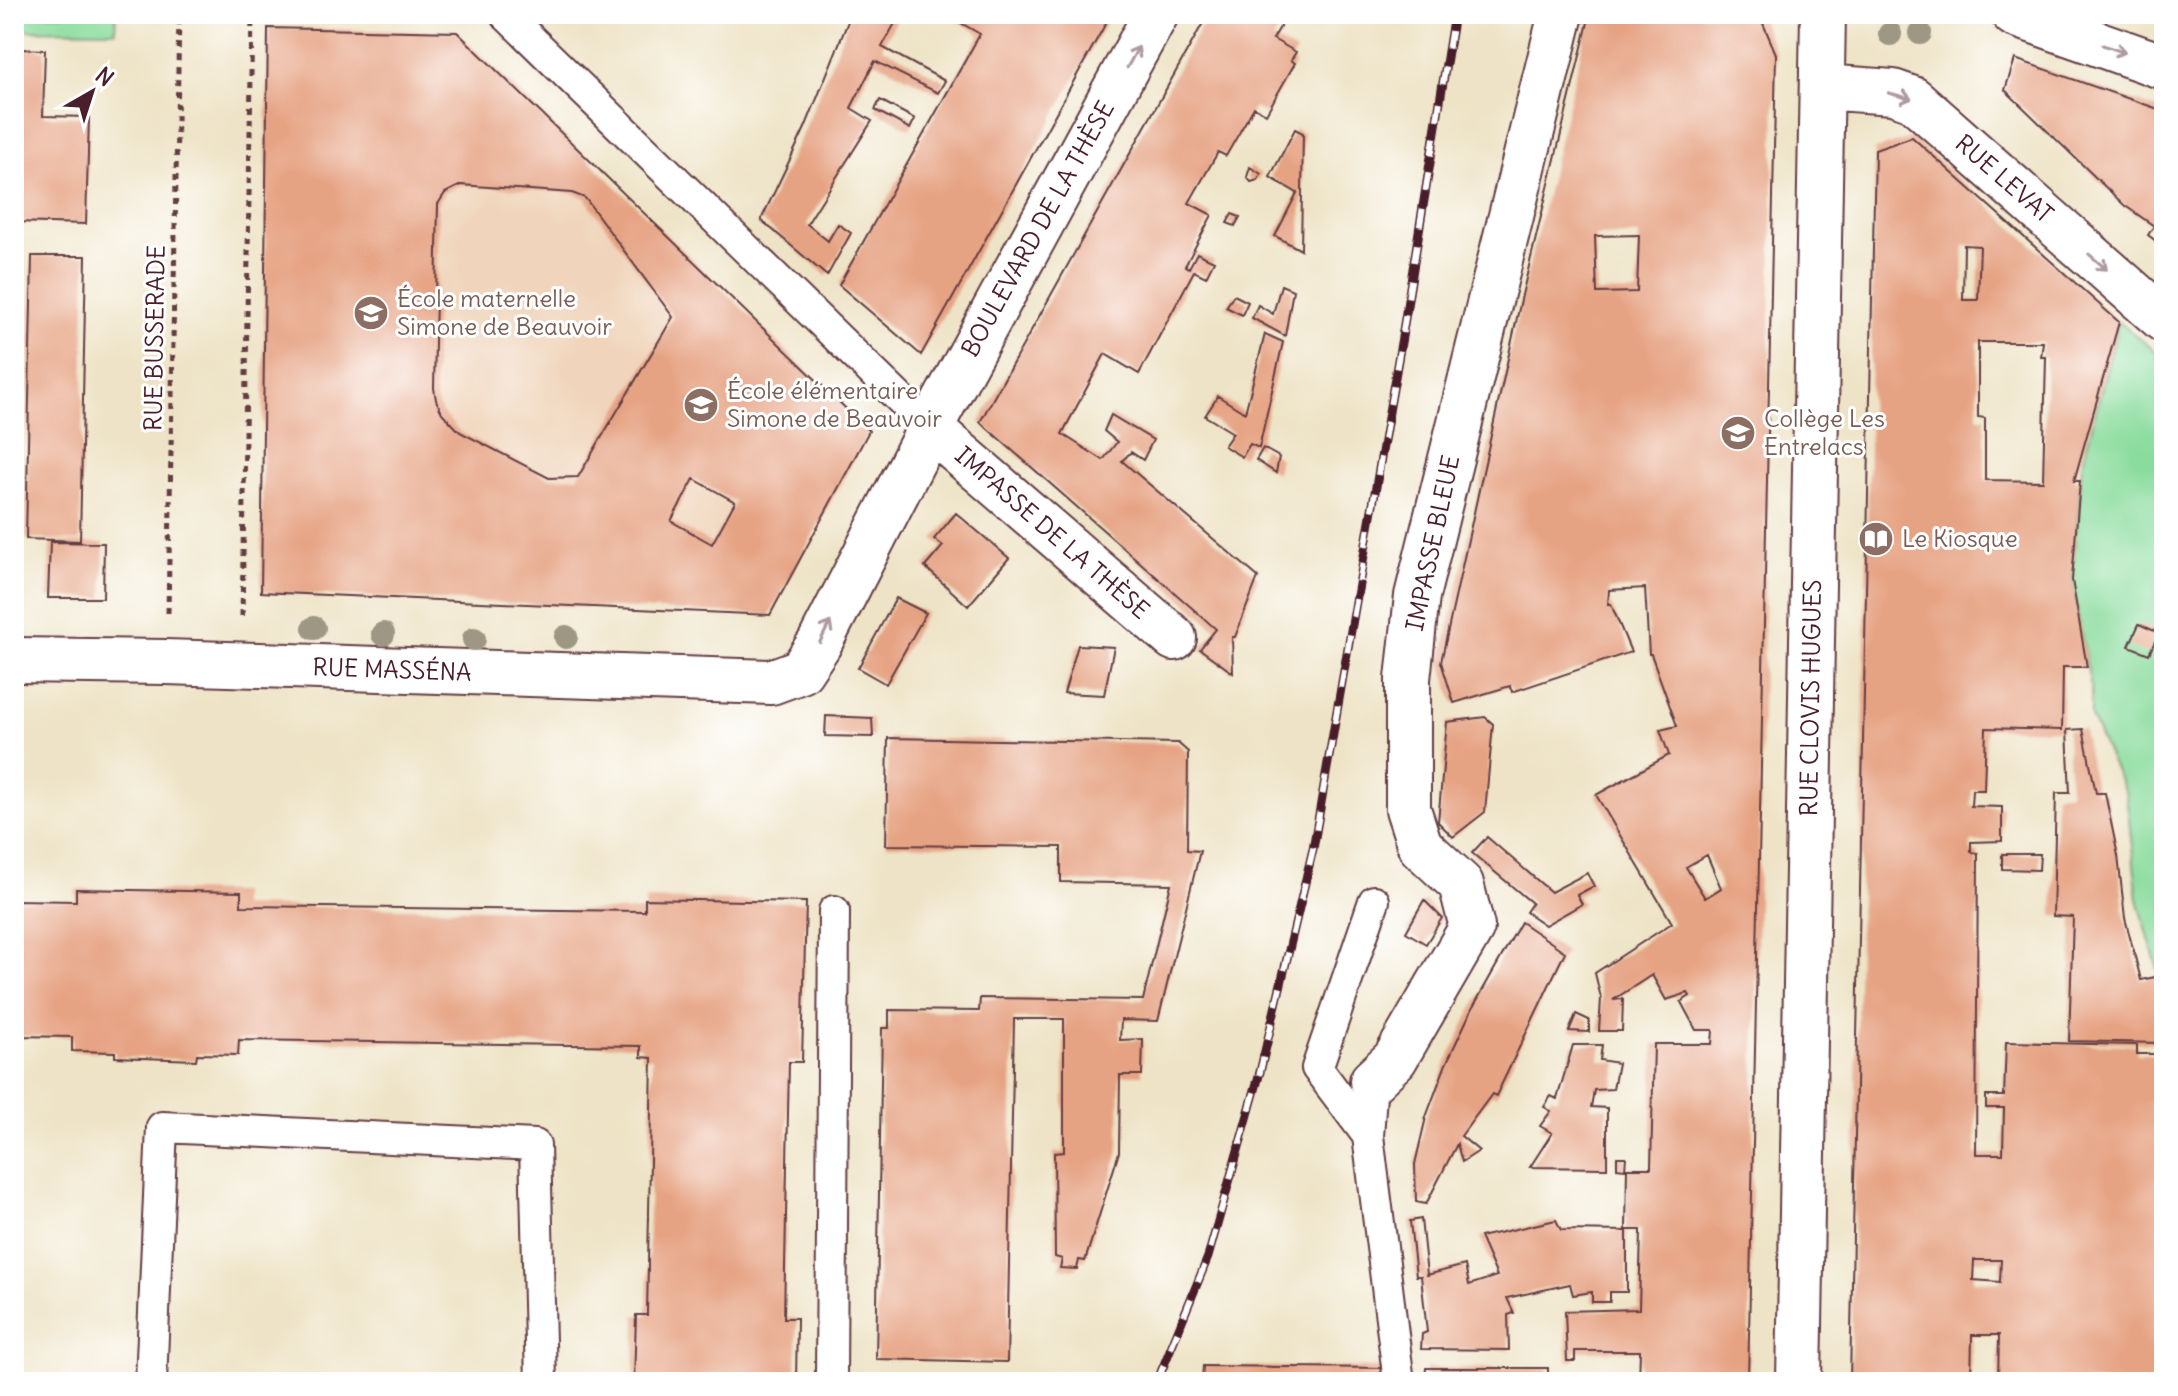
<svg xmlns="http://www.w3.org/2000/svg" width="2178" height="1396" font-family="Delius,sans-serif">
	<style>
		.built { fill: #f0d5bc }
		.green { fill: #8adc9d; stroke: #6a7e64; stroke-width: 2 }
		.building { fill: #e6a383; fill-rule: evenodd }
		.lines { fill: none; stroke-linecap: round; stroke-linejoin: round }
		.service-casing { stroke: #633c42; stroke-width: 34 }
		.minor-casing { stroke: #633c42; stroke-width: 48 }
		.path { stroke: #633c42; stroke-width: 5; stroke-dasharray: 6 6; stroke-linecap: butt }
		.service { stroke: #fff; stroke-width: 30 }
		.minor { stroke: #fff; stroke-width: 44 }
		.rail-casing { stroke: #4a1f2b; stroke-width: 9 }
		.rail { stroke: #fff; stroke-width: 6; stroke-dasharray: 18; stroke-linecap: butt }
		.tree { fill: #9e9783 }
		.oneway { stroke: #ae9aa0 }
		.labels { text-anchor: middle; stroke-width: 6; stroke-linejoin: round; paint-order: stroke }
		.street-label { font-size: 24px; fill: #4a1f2b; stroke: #fff }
		.education-label { font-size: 24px; fill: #785e54; stroke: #fff; text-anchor: start }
	</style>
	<rect width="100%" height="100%" fill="#fff"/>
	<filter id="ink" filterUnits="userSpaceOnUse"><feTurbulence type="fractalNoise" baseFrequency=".0125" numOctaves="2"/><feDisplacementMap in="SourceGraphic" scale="16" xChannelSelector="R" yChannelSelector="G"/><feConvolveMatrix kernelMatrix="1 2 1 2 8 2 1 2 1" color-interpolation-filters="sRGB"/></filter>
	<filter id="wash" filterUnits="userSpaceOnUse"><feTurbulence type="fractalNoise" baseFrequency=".006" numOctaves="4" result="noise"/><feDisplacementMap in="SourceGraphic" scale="32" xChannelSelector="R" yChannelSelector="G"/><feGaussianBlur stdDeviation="1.8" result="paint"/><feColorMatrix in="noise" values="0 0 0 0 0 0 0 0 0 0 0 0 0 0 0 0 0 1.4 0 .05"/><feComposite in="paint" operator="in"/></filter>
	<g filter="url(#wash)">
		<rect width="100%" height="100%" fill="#eee3c6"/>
		<path class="built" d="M268 28 457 32 869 431 770 615 261 592Z"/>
		<path class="green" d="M14 14H116L115 31 14 30Z
			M2119 322 2164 358V992L2138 899 2126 794 2091 717V688L2072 580 2082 465Z"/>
		<g id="blocks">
			<path class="building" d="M851 14H900L882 47 945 81 938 93 875 61 851 108 872 121 807 224 828 241 838 224 851 233 827 276 761 220 805 128Z
				M959 14H1111L921 355 839 285 980 34 956 20Z
				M1208 14H1288L1273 39 1296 52 1291 60 1295 63 1266 114 1254 107 1226 156 1218 152 1189 203 1212 215 1185 266 1189 268 1197 253 1214 261 1206 277 1194 271 1139 374 1105 354 1062 434 1103 460 1117 442 1104 431 1111 415 1153 440 1143 460 1131 452 1122 461 1258 577 1235 637H1232L1233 673 1200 649 1216 629 980 422Z
				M1303 14H1324L1322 24Z
				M1590 14H1759L1776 54 1748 1382H1639L1640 1351H1575V1361H1567L1565 1311 1639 1309 1641 1230H1626L1627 1168H1651L1654 1044H1712L1713 1030H1696L1681 1002 1690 996 1688 993 1666 1000 1652 975 1613 1000 1623 999 1622 1031H1599L1601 998 1595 973 1672 923 1596 795 1669 755 1660 730 1677 726 1651 654H1649L1645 588 1609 590 1608 604H1611L1631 652 1512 692 1510 686 1454 703 1441 662 1522 295ZM1639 235 1637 292 1597 293 1595 236ZM1707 855 1721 888 1705 898 1686 867Z
				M2142 14H2164V23Z
				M268 28 457 32 869 431 770 615 261 592ZM461 185 572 193 585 198 673 317 578 477 549 478 460 432 442 413 436 400 434 388 438 204 445 193ZM694 479 735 502 712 544 671 521Z
				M20 49 45 50 43 116 89 117 86 224 14 222V115H18Z
				M2015 59 2164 111V247L2148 235 2154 226 2124 205 2005 90Z
				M880 100 915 119 910 129 875 110Z
				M1295 129 1303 133 1301 250 1275 236 1297 193 1270 177Z
				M1912 137 2119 322 2074 481H2080L2072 580 2087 667H2063L2062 730 1986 728 1984 790H1972L1971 806 2002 807V841L1971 842V852L1978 853 1976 1154H2003L2004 1108H1986V1096H2004L2006 1042 2137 1045V1054H2163L2164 1382H1998L1999 1335H1972L1971 1382H1850L1875 150ZM1964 245 1980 246 1978 300H1963ZM1978 342H2043L2041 357H2046L2043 481 1985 480V418L1978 417ZM1974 1260H2001L2000 1282 1973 1280Z
				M1250 167 1261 174 1258 180 1251 182 1247 177Z
				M1232 214 1240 217 1235 226 1227 223Z
				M32 256H86L80 541 26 539Z
				M1281 285 1293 290 1285 336 1252 318 1258 305 1273 314Z
				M1234 295 1248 302 1242 315 1226 307Z
				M1265 334 1283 342 1259 448 1250 444 1242 457 1224 446 1233 433 1205 416 1218 396 1245 413Z
				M1263 448 1279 457 1276 473 1256 460Z
				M956 513 1009 558 968 606 925 567 943 546 934 539Z
				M50 542 104 543 103 598H48Z
				M896 598 926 613 886 684 858 668Z
				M2139 624 2159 633 2149 654 2129 646Z
				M1078 645 1114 647 1104 695 1064 693Z
				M826 716 872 718 873 737 825 736Z
				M1485 717 1493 724 1485 812 1453 837 1438 822 1447 722Z
				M2083 729 2096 793H2105L2118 856 2125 918 2141 980 2160 976 2164 992V1041L2162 1043 2069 1041 2073 917 2053 916 2056 793H2070L2067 730Z
				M888 738 1178 743 1188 752 1187 850 1200 851 1158 1021 1121 1020 1120 1040 1143 1039 1142 1075H1120L1119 1152 1085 1261 1079 1260 1077 1269 1060 1268 1062 1259 1055 1257 1054 1153 1064 1152V1019H1014L1007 1362 876 1359 882 1028H889V1010L979 1011 980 998 1143 1000 1171 884 1061 882V847L886 845Z
				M1487 837 1551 892 1587 873 1594 886 1577 895 1582 904 1545 925 1526 912 1532 903 1472 853Z
				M2002 854H2040L2039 870 2002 869Z
				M76 889 241 892V906L645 911V899L806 902 802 1062H789L784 1318H797L796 1382H634L636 1315H647L652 1058 641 1057V1046L239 1040 238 1055 197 1054 196 1060 115 1057V1052L72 1051V1037L14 1036V900L76 901Z
				M1424 900 1442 918 1426 944 1406 932Z
				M1521 922 1565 952 1496 1096 1492 1094 1461 1136 1479 1151 1462 1162 1457 1144 1426 1204 1416 1202 1415 1164 1426 1117 1446 1064 1472 1009Z
				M1576 1014 1589 1020V1032L1569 1031Z
				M1573 1045H1602L1600 1060 1618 1063 1613 1089 1594 1090 1591 1107 1607 1108V1168L1530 1167 1552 1133 1540 1126 1551 1111 1544 1107 1551 1096 1557 1099Z
				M1617 1157H1626L1625 1169 1617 1168Z
				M1421 1219 1427 1275 1465 1265 1469 1285 1497 1276 1480 1237 1556 1220 1561 1230 1627 1231V1292H1610V1302H1592V1292L1573 1295 1570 1284 1507 1298 1514 1313 1508 1315 1509 1350 1421 1349 1422 1334 1427 1332 1421 1276H1416L1410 1221Z
				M1203 1366 1387 1368V1382H1202Z
				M1426 1368H1548V1382H1425Z"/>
		</g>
	</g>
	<g filter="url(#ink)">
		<use href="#blocks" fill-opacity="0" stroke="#633c42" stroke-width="2"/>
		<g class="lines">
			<defs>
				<path id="service" d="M505 14 930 428
					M1372 1081 1368 1136 1399 1382
					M1368 1136 1317 1068 1374 901
					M151 1382 162 1127 535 1145 541 1382
					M831 1382 834 911"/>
				<path id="minor" d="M2014 14 2164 67
					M1822 87 1893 92 1913 99 2164 320
					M930 428 1174 638
					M14 660 166 662 771 682 801 671 819 644 930 428 1156 14
					M1372 1081 1395 1059 1472 927 1461 884 1420 846 1408 809V679L1417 596 1561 14
					M1799 1382 1823 14"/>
			</defs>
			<use href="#service" class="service-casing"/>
			<use href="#minor" class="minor-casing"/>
			<path class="path" d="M168 613 179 14
				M242 616 252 14"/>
			<use href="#service" class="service"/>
			<use href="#minor" class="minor"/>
			<defs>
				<path id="rail" d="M1157 1382 1208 1257 1260 1072 1313 849 1402 337 1454 14"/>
			</defs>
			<use href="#rail" class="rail-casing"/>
			<use href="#rail" class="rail"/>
		</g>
		<g class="tree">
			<circle cx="1920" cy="33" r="12"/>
			<circle cx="1890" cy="34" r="12"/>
			<circle cx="314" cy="628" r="12"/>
			<circle cx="383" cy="634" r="12"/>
			<circle cx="566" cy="637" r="12"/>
			<circle cx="474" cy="639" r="12"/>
		</g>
		<defs><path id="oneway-shaft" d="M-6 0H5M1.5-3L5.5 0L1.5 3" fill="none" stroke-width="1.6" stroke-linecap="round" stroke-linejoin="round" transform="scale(2)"/></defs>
		<g class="oneway">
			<use href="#oneway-shaft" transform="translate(2114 49) rotate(19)"/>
			<use href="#oneway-shaft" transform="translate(1133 57) rotate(-61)"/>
			<use href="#oneway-shaft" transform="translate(1900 96) rotate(15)"/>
			<use href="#oneway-shaft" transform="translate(2098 262) rotate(41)"/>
			<use href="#oneway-shaft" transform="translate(825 632) rotate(-63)"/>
		</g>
	</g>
	<defs>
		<symbol id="school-disc" viewBox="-11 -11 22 22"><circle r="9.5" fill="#8d6e63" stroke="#fff"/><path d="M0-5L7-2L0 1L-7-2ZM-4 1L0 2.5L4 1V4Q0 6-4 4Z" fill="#fff"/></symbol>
		<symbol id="library-disc" viewBox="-11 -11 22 22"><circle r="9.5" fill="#8d6e63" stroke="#fff"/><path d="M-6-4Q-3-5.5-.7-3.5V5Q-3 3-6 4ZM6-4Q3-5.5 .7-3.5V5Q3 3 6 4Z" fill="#fff"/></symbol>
	</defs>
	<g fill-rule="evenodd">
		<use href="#school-disc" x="351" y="293" width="40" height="40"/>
		<use href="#school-disc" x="681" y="385" width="40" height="40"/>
		<use href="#school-disc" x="1718" y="413" width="40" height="40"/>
		<use href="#library-disc" x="1856" y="519" width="40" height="40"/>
	</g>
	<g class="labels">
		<g class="street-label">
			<text transform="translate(2004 179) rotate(41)" y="8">RUE LEVAT</text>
			<text transform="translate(1038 229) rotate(-61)" y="8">BOULEVARD DE LA THÈSE</text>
			<text transform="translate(155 338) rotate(-89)" y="8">RUE BUSSERADE</text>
			<text transform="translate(1052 533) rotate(41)" y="8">IMPASSE DE LA THÈSE</text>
			<text transform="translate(1433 543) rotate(-78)" y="8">IMPASSE BLEUE</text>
			<text transform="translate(392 670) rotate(2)" y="8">RUE MASSÉNA</text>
			<text transform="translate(1811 698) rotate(-89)" y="8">RUE CLOVIS HUGUES</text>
		</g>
		<g class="education-label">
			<text x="397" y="307">École maternelle<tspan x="397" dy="28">Simone de Beauvoir</tspan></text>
			<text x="727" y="399">École élémentaire<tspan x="727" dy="28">Simone de Beauvoir</tspan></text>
			<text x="1764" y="427">Collège Les<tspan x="1764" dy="28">Entrelacs</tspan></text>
			<text x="1902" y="547">Le Kiosque</text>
		</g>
	</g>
	<rect width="2178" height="1396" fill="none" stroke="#fff" stroke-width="48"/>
	<g transform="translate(92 92) rotate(39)" stroke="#ffffff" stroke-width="6" paint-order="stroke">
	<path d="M0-6L14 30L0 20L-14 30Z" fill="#4a1f2b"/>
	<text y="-12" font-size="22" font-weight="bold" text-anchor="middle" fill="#4a1f2b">N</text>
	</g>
</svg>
